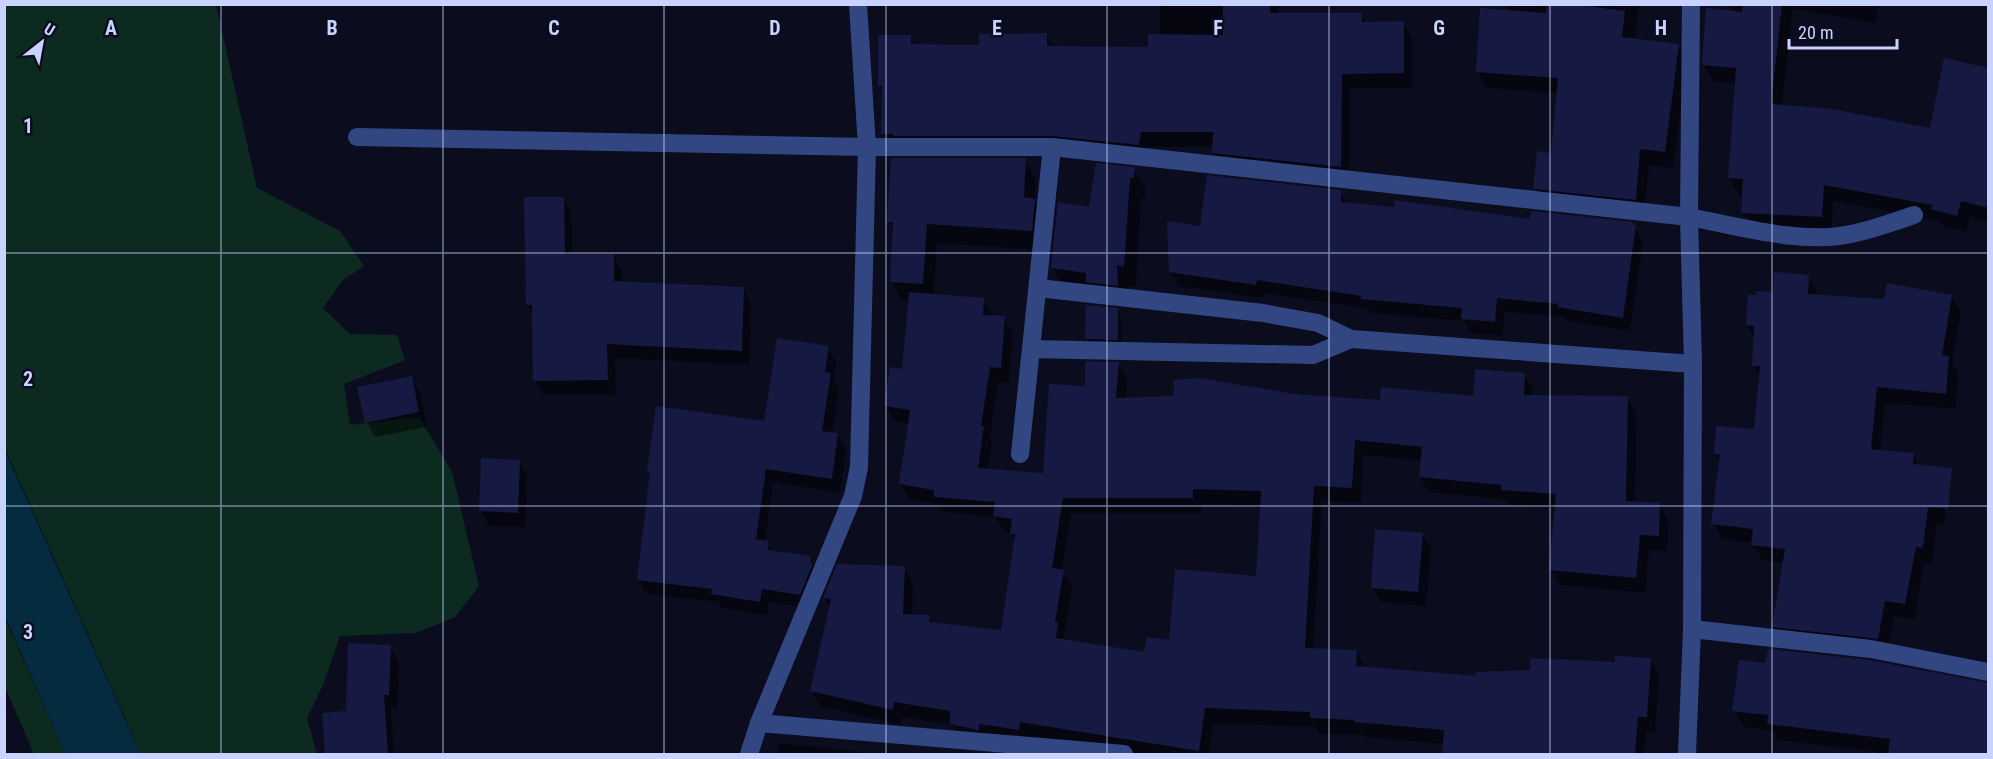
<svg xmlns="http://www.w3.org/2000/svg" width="1993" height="759" font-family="'Roboto Condensed',sans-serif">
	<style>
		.green { fill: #0d2a20 }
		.water { fill: #052b3e }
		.shadow { fill: #0007; fill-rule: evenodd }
		.building { fill: #161a42; fill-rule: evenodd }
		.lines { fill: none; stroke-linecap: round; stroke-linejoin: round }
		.minor { stroke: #324782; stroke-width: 18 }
		.grid { fill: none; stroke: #c9d3ff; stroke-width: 1.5; stroke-opacity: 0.55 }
		.grid-label { font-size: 20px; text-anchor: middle; font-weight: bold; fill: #c9d3ff; stroke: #0b0d1f; stroke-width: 5; stroke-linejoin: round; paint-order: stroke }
	</style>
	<rect width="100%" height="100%" fill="#0b0d1f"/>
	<path class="green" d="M4 5H216L257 188 340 231 364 266 343 280 323 308 350 334 397 335 405 360 344 384 350 425 419 417 452 472 479 586 455 617 416 633 340 636 323 685 307 718 317 754H141L5 448Z
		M4 616 65 754H34L5 687Z"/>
	<path class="water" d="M4 448 127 724 141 754H65L5 616Z"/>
	<path class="shadow" d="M1160 4H1278V14L1361 15 1366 23H1403L1412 38V88H1350L1349 182 1221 168 1212 153 1213 147H1149L1147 160 891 149 882 133 883 91 880 86 910 37 916 46H981L1047 34 1054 48 1149 49 1160 36Z
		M1509 4H1638L1636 40 1678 46 1687 62 1673 168 1649 165 1644 215 1544 204 1535 188 1552 154 1558 93 1487 88 1477 72 1509 12Z
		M1734 4H1879L1876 23 1793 9 1782 107 1931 130 1988 69V222L1970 217 1966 232 1942 226 1939 221 1833 201 1831 234 1752 230 1743 213V195H1739L1729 178 1736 84 1713 81 1703 64 1707 9 1733 12Z
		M1025 160 1036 179 1035 202 1045 219 1042 250 937 243 934 295 983 300 992 317H1004L1013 333 1009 383 998 382 990 438 992 443 988 470 1044 474 1086 388 1118 364 1127 379 1125 399 1294 396 1381 401 1475 398 1524 374 1533 389V397L1627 398 1636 413 1635 503 1659 504 1668 520 1667 551 1649 550 1645 593 1560 585 1551 570 1556 508 1511 505 1508 500 1429 492 1420 477 1422 461 1363 455 1361 503 1322 501 1313 650 1356 651 1365 667 1478 678 1650 660 1659 675 1655 732H1646L1644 754H1443L1444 744 1365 737 1364 735 1320 734 1316 727 1213 723 1209 754H1095L960 739 952 725 902 717 901 725 820 706 811 690 830 608 825 598 904 567 913 583 912 616H929L933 624 1002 632 1015 540 1011 533 1004 532 995 517 944 512 939 504 910 500 901 484 910 424 895 421 886 406 903 370 909 302 902 301 891 282 894 230 889 222ZM1201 504 1262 506 1257 577 1170 642 1146 654 1066 641 1064 636 1072 587 1062 571 1071 513H1201Z
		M1134 169 1146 190 1145 198H1141L1136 287 1128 286 1129 306 1064 288 1052 268 1091 209Z
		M1340 192 1348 204 1531 221 1633 224 1643 241 1630 331 1567 321 1565 317 1505 312 1502 336 1471 333 1464 321 1371 313 1369 309 1264 293 1263 298 1179 286 1170 271 1201 228Z
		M563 198 571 213 572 256H613L622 270V283L743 288 751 303 749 365 615 358 616 395H543L535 380 533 315 528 305Z
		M1808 276 1817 292V296L1885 301 1951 296 1961 312 1952 363 1958 373 1955 409 1885 403 1880 452 1913 454 1919 466 1948 484 1945 524 1937 523 1932 563 1924 562 1914 620 1894 616 1887 654 1782 642 1773 626 1784 563 1762 560 1752 543 1722 539 1713 523 1721 464 1715 454 1756 430 1760 378 1753 365 1755 339 1747 325 1774 294Z
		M1117 310 1121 317 1122 346H1091L1087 339Z
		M828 348 836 362 834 380 839 388 832 434 838 435 846 449 840 493 773 482 765 542H769L774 552 810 558 818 572 808 608 769 602 767 615 721 608 718 602 646 594 638 579 651 476 649 471 766 423Z
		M411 378 420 393 427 427 375 437 367 422Z
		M519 461 527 476 525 527 489 526 481 511Z
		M1422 535 1431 549 1426 606 1381 602 1372 587Z
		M390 647 399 662 397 709H391L394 754H326L324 714 347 713Z
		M1988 685V754H1876V752L1778 740 1773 731 1744 727 1734 711Z
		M778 743 882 754H777Z
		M586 752 603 754H586Z"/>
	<path class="building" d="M1223 4H1270V13H1362V22L1404 21V73L1342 74 1341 167 1211 153 1214 132H1141L1139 145 1052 136H893V134H881L882 86H878V35H911V44L979 45V34L1047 33V46L1148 47V34L1223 35Z
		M1547 4H1571L1625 11 1622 37 1679 44 1665 152 1640 149 1636 200 1533 189 1537 151 1551 153 1558 78 1476 72 1480 8 1546 13Z
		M1743 4H1782L1771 104 1832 109 1930 128 1944 58 1989 68V208L1961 201 1957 216 1931 209 1932 205 1824 185 1822 217 1741 213 1743 179 1728 178 1736 68 1702 65 1706 8 1742 12Z
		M891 158H1026L1024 197 1035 199 1032 231 927 224 923 284 890 282 893 222H887Z
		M1096 163 1135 167 1134 178H1130L1124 267 1117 265 1118 286 1086 282V273L1051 268 1058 202 1089 207Z
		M1207 175 1341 190V202L1394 207 1395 200 1530 219 1531 211 1633 222V225H1636L1623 318 1557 307 1558 304 1497 298 1495 322 1461 319 1462 308 1361 299V296L1257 280 1256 285 1169 272 1167 221 1200 226Z
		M524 197H564L565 254H614V281L744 287 742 351 607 344 608 380 533 381 532 305H526Z
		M1774 272 1809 275 1808 294 1884 299 1887 283 1952 295 1942 355 1949 356 1946 394 1877 387 1871 449 1914 453 1913 464 1952 468 1948 509 1928 507 1923 548 1916 547 1905 604 1885 601 1878 639 1772 627 1785 549 1751 545 1753 529 1711 524 1720 455 1714 454 1716 426 1754 429 1760 366H1752L1754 326 1746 325 1748 295H1756L1757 291 1773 292Z
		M909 292 984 298 983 315 1005 316 1001 368 990 367 981 426H984L978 468 1043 473 1049 384 1085 386V361L1119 362 1116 398 1174 396 1173 380 1198 378 1294 394 1380 400 1381 387 1473 396 1475 369 1525 373 1524 395 1628 396 1626 501 1660 503 1659 536 1640 535 1636 578 1549 570 1556 494 1501 490V485L1419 477 1422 447 1355 440 1352 488 1314 486 1305 648 1357 650 1356 666 1476 676V672L1530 670V658L1615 662V656L1651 658 1647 717H1638L1635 754H1442L1444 730 1354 722V720L1310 718V712L1205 708 1199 751 1020 722 1019 730 979 724V730H977L950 724V711L894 702 893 710 810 691 831 599 823 598 837 564 905 566 903 614 930 615 929 622 1001 630 1015 534H1010L1012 519 993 516 995 502 934 497V490L899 484 910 410 884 406 890 367 902 369ZM1193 489 1261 491 1256 576 1175 569 1169 640 1147 637 1144 652 1056 638 1058 623 1055 622 1064 570 1052 568 1063 498H1193Z
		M1086 305 1118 308V340L1085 339Z
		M777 338 829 346 825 372 831 373 822 431 838 433 832 479 766 469 756 539 769 541 768 550 811 556 810 563H813L800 595 762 589 760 602 711 594 712 589 637 580 650 472 647 471 656 406 764 421Z
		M412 376 419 412 365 423 357 387Z
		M481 458 520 460 518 513 479 511Z
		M1375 529 1423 533 1418 592 1371 588Z
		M348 643 391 645 389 695H384L388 754H325L322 713 346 711Z
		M1768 649 1869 660 1989 683V754H1888L1890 739 1767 724 1768 715 1732 711 1739 660 1765 663Z"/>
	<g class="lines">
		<path class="minor" d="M357 137 867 147H1052L1689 217C1737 226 1802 245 1851 234 1872 230 1893 222 1914 215
			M1038 288 1263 313 1318 323 1351 339 1693 364
			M1031 349 1313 355 1351 339
			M1020 454 1052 147
			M1692 629 1871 649 1988 672
			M759 723 1124 754
			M749 754 759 723 853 496 859 467 867 147 858 4
			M1687 754 1692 629 1693 364 1689 217 1691 4"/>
	</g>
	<path class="grid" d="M221 4V754M443 4V754M664 4V754M886 4V754M1107 4V754M1329 4V754M1550 4V754M1772 4V754M4 253H1988M4 506H1988"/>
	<g class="grid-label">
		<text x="111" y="35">A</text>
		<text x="332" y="35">B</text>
		<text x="554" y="35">C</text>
		<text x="775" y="35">D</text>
		<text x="997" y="35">E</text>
		<text x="1218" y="35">F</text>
		<text x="1439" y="35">G</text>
		<text x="1661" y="35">H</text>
		<text x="28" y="133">1</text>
		<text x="28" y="386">2</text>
		<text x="28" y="639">3</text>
	</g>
	<rect width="1993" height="759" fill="none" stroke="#c9d3ff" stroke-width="12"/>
	<g transform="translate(42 42) rotate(31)" stroke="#0b0d1f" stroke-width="4.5" paint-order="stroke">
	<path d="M0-4.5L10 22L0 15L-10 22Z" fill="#c9d3ff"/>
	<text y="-9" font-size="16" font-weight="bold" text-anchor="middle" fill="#c9d3ff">U</text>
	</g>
	<path d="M1789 39v9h108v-9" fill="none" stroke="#c9d3ff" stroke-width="3"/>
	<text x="1798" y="39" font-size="18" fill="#c9d3ff" stroke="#0b0d1f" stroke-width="4.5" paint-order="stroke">20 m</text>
</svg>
